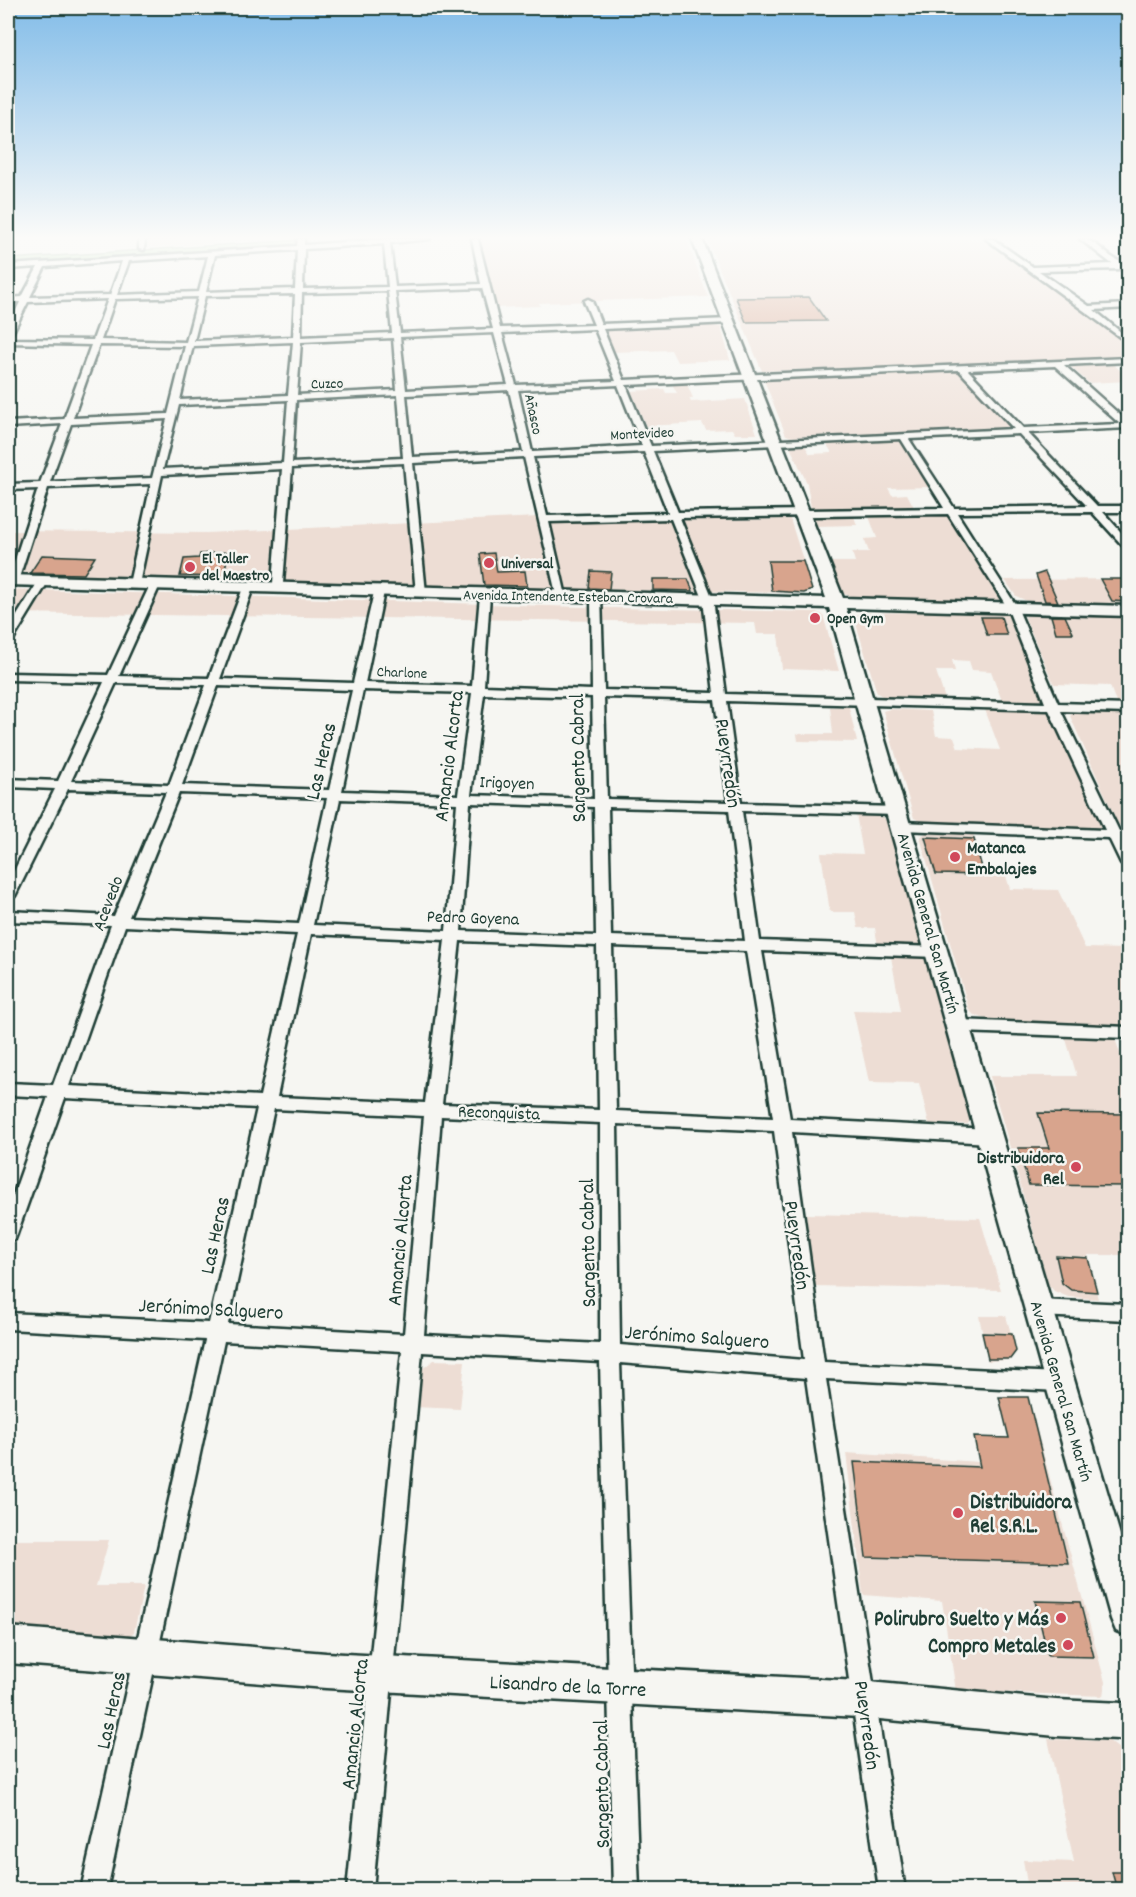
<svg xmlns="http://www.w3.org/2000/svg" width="1136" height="1897" font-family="Dekko,sans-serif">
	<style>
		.built { fill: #edddd4 }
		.green { fill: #a7db9e; stroke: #638c69; stroke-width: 1.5 }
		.building { fill: #d8a48d; stroke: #1f3d34; stroke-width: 1.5 }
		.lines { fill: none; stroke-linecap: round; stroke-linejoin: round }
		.street-casing { stroke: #1f3d34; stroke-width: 5 }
		.secondary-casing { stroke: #1f3d34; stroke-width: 5 }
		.street { fill: #f6f6f2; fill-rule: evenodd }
		.secondary { fill: #f6f6f2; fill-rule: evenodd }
		.poi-dot { fill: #d1495b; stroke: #f6f6f2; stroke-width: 2 }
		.labels { text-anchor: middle; stroke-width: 5; stroke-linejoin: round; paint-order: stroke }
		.far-street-label { font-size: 15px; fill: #1f3d34; stroke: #f6f6f2 }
		.far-poi-label { font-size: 15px; font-weight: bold; fill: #1f3d34; stroke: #f6f6f2; text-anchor: start }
		.street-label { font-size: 18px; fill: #1f3d34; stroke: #f6f6f2 }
		.poi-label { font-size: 18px; font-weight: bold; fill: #1f3d34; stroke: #f6f6f2; text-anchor: start }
		.near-street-label { font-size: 21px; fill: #1f3d34; stroke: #f6f6f2 }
		.near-poi-label { font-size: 21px; font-weight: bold; fill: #1f3d34; stroke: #f6f6f2; text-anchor: end }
	</style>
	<rect width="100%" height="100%" fill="#f6f6f2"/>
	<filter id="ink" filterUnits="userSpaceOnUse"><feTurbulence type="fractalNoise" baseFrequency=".0167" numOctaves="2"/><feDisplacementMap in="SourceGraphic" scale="12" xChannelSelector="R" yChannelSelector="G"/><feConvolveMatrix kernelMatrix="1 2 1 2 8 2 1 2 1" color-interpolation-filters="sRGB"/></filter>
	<g filter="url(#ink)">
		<path class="built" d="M148 239H214L215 243 153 247 148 246Z
			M479 239H686L708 297 539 303 540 306 495 308Z
			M707 239H982L1081 307 1128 346V358L762 371Z
			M713 326 721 327 730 360 677 362 671 350 614 352 605 330Z
			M1114 365 1128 377V381L1089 383 1071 367Z
			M957 370 962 371 1014 428 792 437 786 435 764 380Z
			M671 382H686L693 398H689L691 402 745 399 757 434H735L732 429 706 430 702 423 646 426 631 391 664 389 666 393H677Z
			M893 438 903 441 932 487 888 488 892 495 907 494 915 509 818 510 811 508 807 483 790 447 804 444 810 454 832 453 826 443Z
			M853 514 857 525 816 526 814 518 816 515Z
			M868 514 948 515 1001 597 1000 600 852 597 842 593 830 562H855L852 552H869L864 539 877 538Z
			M538 517 539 522 790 519 812 588 806 593 256 584 8 576V531L206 533Z
			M1128 579V604L1027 601 1016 596 1005 580Z
			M8 589 613 608 816 612 823 615 839 671 782 669 778 634H757L755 623 8 613Z
			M998 611 1010 615 1020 635 1046 700 1044 702 1002 701 991 671 972 670 969 661 952 660 955 671H936L945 699 884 697 877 693 854 617 860 613Z
			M1031 613 1128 615V705H1117L1110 686 1054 684 1025 618 1026 614Z
			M830 707H849L857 742 798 741 797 734H833Z
			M984 707 1041 710 1052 713 1107 827 1104 829 925 824 914 818 883 711 890 709 931 711 936 736 954 737 958 748 1000 750Z
			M1074 711 1128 712V830L1118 824 1070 716Z
			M856 814 880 815 889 822 921 944 919 947H878L875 928H858L855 912H830L821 853 863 854Z
			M929 831 973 834 984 875 1006 876 1010 889 1058 890 1085 948 1128 949V1026L992 1021 974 1015 969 1010 920 837Z
			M891 957H918L926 960 929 964 971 1117 968 1124H929L919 1083 869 1082 853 1010 901 1011Z
			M1065 1036 1115 1039 1128 1075V1255H1088L1098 1299 1068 1297 1054 1291 1048 1284 990 1076H1077Z
			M806 1214 980 1218 1001 1290 814 1286Z
			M979 1316H1006L1016 1351 1010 1360 988 1361Z
			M434 1360 465 1361 460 1409 413 1407 418 1372Z
			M999 1397H1028L1105 1682 1103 1696 956 1691 942 1601 863 1595 846 1453 979 1462 974 1437 1016 1438 1011 1416 1003 1415Z
			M8 1540H109L96 1586H144L134 1632 122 1641 8 1632Z
			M1048 1739 1109 1741 1128 1756V1889H1028L1023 1860 1074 1862Z"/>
		<path class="green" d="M299 240V245L296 246 8 265V259Z"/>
		<path class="building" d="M809 297 826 321 746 322 736 298Z
			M228 552 224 577 180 576 184 559 199 558 200 554Z
			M494 553 497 572 525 571 527 586 484 585 480 554Z
			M42 555 95 557 84 574 30 573Z
			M768 561H803L812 590 804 593 772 591Z
			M591 571 611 572 609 589 589 588Z
			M1045 572 1058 602 1045 601 1036 575Z
			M653 579H688L693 591 653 590Z
			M1100 579H1128V602L1112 601Z
			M1051 616H1065L1073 633H1056Z
			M981 617H1001L1007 635H987Z
			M925 837 974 839 984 875 936 874Z
			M1038 1113 1128 1114V1186L1029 1185 1018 1148H1049Z
			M1056 1256 1088 1258 1097 1292 1071 1290 1062 1283Z
			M982 1333 1012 1334 1016 1351 1010 1359H988Z
			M999 1397H1028L1068 1563 866 1557 854 1462 980 1467 974 1437 1009 1438Z
			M1035 1601 1080 1602 1094 1657 1048 1656Z
			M1112 1872H1128V1890H1117Z"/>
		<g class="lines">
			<defs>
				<path id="street" d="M139 239H145L144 250 139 249Z
					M298 239H304V245L387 239H430L390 243 395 287 481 284 472 239H478L500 328 594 325 584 301 588 299 592 301 601 324 730 319 734 321 730 323 603 329 624 380 1128 358V362L1064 365 1128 422V428L1028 433 1097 506H1128V512H1103L1128 540V548L1124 547 1092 512 957 513 1017 607 1058 703 1128 705V713L1061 711 1119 831H1128V839H1123L1128 850V867L1121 863 1109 838 901 830 894 826 901 822 1105 830 1049 710 727 701 741 803 897 807 904 811 897 815 742 811 760 941 937 947 945 952 937 957 762 951 790 1119 990 1129 996 1131 999 1136 996 1141 990 1143 792 1132 824 1362 1059 1373 1066 1376 1069 1382 1066 1388 1059 1391 826 1379 905 1890H879L806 1378 620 1363 639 1890H613L600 1362 422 1352 373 1890H347L402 1351 224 1341 107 1890H81L205 1340 8 1329V1313L209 1323 257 1108 65 1098 17 1234 15 1239 8 1241V1210L48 1097 8 1095V1083L53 1085 111 925 8 921V911L114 916 166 792 68 789 15 896 8 900V883L55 789 8 787V779L58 781 104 682 8 680V673L108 675 150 585 155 582 160 585 119 676 209 678 243 588 248 585 253 588 220 679 353 683 374 592 379 589 384 592 365 683 472 686 480 595 485 592 490 595 484 686 592 690 591 597 596 594 601 597 604 690 714 693 703 599 671 519 549 522 566 596 561 599 557 598 524 457 413 463 426 593 421 596 416 593 404 463 292 468 283 583 279 591H271L270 589 273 583 282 469 162 475 139 584 134 587 129 584 151 484 48 488 18 581 17 583H9L8 581 38 489 8 490V484L40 483 62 424 8 427V422L64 419 91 345 8 343V339L93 340 108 299 28 302 12 334 8 336V327L20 302H8V298L22 297 38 267 8 269V265L297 246ZM384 244 388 287 303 289 304 249ZM297 250 295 289 206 292 215 255ZM208 256 199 292 117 295 129 261ZM122 261 110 295 30 297 45 267ZM482 288 493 329 400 333 395 291ZM388 291 392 333 301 337 302 293ZM295 294 293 337 194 341 205 296ZM198 297 186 342 101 340 115 299ZM595 329 616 381 516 385 502 333ZM494 333 508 385 406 390 400 337ZM393 338 397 390 297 395 301 342ZM293 342 288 395 180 400 193 346ZM99 345 185 346 168 414 73 418ZM1055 366 1120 424 1023 428 968 370ZM959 370 1014 429 651 446 626 385ZM618 385 642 446 532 452 518 390ZM509 390 523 452 412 457 406 395ZM398 395 403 458 292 463 296 400ZM288 400 283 463 163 469 179 405ZM167 419 152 478 50 482 71 424ZM1019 434 1087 506 954 508 909 439ZM901 439 944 508 678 512 653 451ZM644 452 668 513 547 516 533 457ZM948 514 1007 607 1045 703 726 694 713 599 680 518ZM116 683 206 685 169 785 71 781ZM218 686 352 690 329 790 182 785ZM363 690 472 693 458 795 342 791ZM484 694 592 697 594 799 471 795ZM604 697 715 700 728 802 607 799ZM179 793 327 798 299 924 129 917ZM340 799 457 803 446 931 313 925ZM470 803 594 807 596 936 461 931ZM608 807 729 810 745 941 611 936ZM125 926 297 934 260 1096 69 1086ZM311 934 445 940 425 1103 277 1097ZM460 941 597 946 599 1110 442 1104ZM612 946 746 951 773 1118 616 1111ZM274 1109 424 1116 404 1334 228 1324ZM441 1116 600 1123V1344L424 1335ZM617 1124 774 1131 804 1360 620 1345Z
					M986 239H993L1033 267 1112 264 1080 239C1099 239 1109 263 1128 263V267L1121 269 1039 271 1089 306 1128 304V308L1094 310 1128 338V343Z
					M43 579 48 582 14 638 8 641V630L39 580Z
					M959 1020 1128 1027V1038L959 1032 953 1030 951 1026 953 1022Z
					M1038 1300 1128 1304V1320L1038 1316 1031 1314 1028 1308 1031 1302Z"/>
				<path id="secondary" d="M692 239H702L843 598 1128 606V616L846 608 1128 1562V1636L1116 1631 1111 1619 829 608 8 585V575L826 598Z
					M8 1627 326 1653 859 1681 1056 1700 1122 1703 1128 1705V1743L1118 1739 1056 1736 859 1717 326 1688 8 1663Z"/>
			</defs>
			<use href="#street" class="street-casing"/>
			<use href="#secondary" class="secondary-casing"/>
			<use href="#street" class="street"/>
			<use href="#secondary" class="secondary"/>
		</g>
	</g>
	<linearGradient id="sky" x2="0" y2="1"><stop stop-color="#82bce8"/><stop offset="0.47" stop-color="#fbfbf9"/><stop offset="1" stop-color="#fbfbf9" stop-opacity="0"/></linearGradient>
	<rect width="1136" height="505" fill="url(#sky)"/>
	<g class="poi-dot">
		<circle cx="489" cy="563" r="6"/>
		<circle cx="190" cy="567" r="6"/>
		<circle cx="815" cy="618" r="6"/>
		<circle cx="955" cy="857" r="6"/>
		<circle cx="1076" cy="1167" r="6"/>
		<circle cx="958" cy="1513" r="6"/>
		<circle cx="1061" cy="1618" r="6"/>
		<circle cx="1068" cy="1645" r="6"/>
	</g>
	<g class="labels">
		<g class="far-street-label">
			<text transform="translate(327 383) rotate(-2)" y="5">Cuzco</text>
			<text transform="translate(534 414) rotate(78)" y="5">Añasco</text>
			<text transform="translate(642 433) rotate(-3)" y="5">Montevideo</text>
			<text transform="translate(568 596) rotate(1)" y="5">Avenida Intendente Esteban Crovara</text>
			<text transform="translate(402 672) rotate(2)" y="5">Charlone</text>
		</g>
		<g class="far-poi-label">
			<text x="202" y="563">El Taller<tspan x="202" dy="17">del Maestro</tspan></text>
			<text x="501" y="568">Universal</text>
			<text x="827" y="623">Open Gym</text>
		</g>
		<g class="street-label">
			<text transform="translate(507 782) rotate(2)" y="6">Irigoyen</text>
			<text transform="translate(107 903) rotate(-69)" y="6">Acevedo</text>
			<text transform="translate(473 917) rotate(2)" y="6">Pedro Goyena</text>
			<text transform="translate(929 923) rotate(74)" y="6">Avenida General San Martín</text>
			<text transform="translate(499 1112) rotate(2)" y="6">Reconquista</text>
			<text transform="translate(1062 1391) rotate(74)" y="6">Avenida General San Martín</text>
		</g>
		<g class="poi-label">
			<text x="967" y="853">Matanca<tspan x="967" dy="21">Embalajes</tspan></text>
			<text x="1064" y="1163" text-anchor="end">Distribuidora<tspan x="1064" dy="21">Rel</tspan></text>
		</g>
		<g class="near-street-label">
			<text transform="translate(448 756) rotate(-83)" y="7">Amancio Alcorta</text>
			<text transform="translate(577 758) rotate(-91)" y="7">Sargento Cabral</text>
			<text transform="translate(320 761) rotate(-77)" y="7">Las Heras</text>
			<text transform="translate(729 763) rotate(82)" y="7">Pueyrredón</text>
			<text transform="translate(214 1235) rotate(-78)" y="7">Las Heras</text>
			<text transform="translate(399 1240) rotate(-85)" y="7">Amancio Alcorta</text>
			<text transform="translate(587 1243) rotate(-91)" y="7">Sargento Cabral</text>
			<text transform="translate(798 1245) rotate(82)" y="7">Pueyrredón</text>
			<text transform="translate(211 1308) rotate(3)" y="7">Jerónimo Salguero</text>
			<text transform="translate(697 1336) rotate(4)" y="7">Jerónimo Salguero</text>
			<text transform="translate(568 1685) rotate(3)" y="7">Lisandro de la Torre</text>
			<text transform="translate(110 1710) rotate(-78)" y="7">Las Heras</text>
			<text transform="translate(354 1724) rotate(-84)" y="7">Amancio Alcorta</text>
			<text transform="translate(868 1725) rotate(82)" y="7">Pueyrredón</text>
			<text transform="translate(601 1784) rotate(-91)" y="7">Sargento Cabral</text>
		</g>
		<g class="near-poi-label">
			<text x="970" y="1508" text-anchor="start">Distribuidora<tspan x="970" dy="24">Rel S.R.L.</tspan></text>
			<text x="1049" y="1625">Polirubro Suelto y Más</text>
			<text x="1056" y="1652">Compro Metales</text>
		</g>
	</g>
	<rect width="1136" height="1897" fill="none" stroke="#f6f6f2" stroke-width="30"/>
	<rect x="15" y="15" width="1106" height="1867" fill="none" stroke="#1f3d34" stroke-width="2" filter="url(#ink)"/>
</svg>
